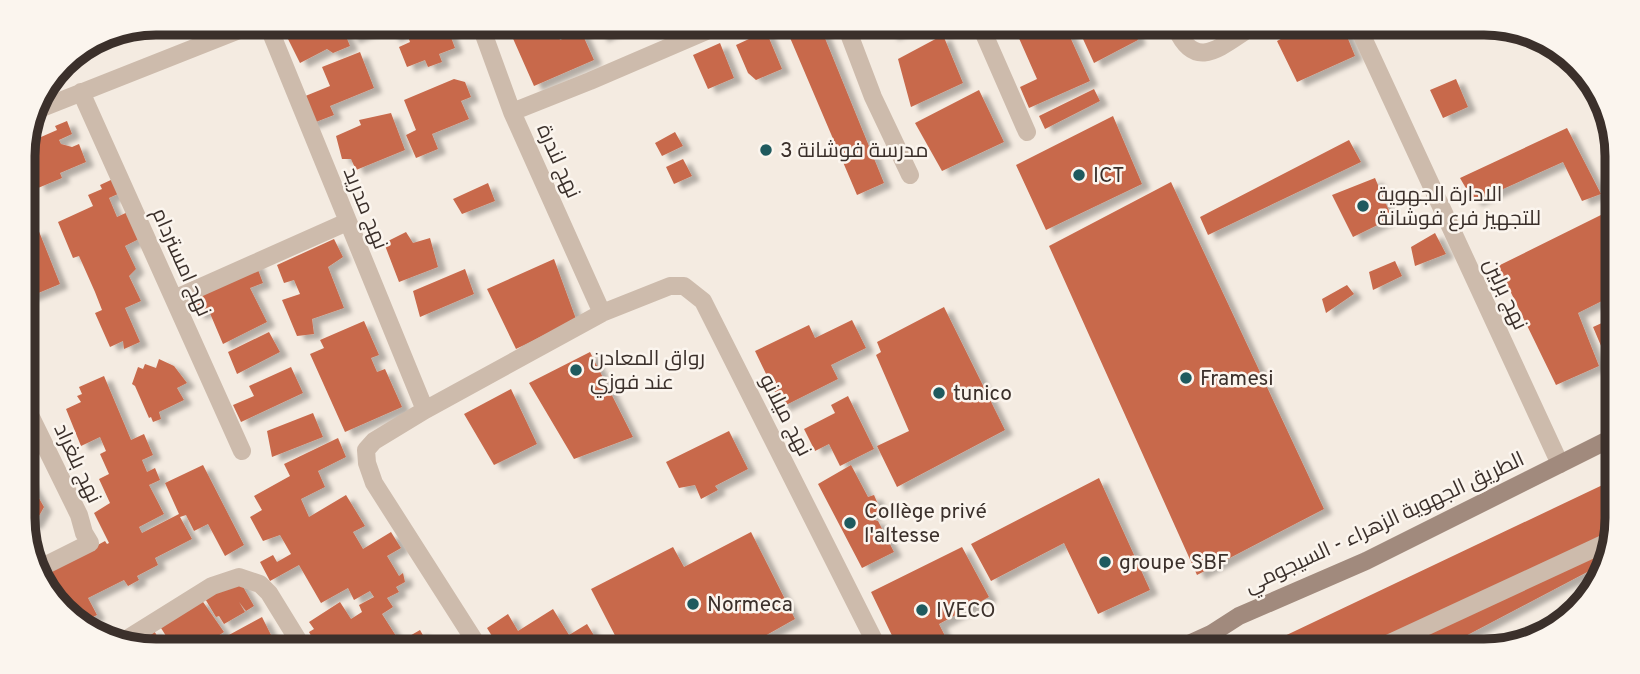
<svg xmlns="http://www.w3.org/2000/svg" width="1640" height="674" font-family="Overpass,Cairo,sans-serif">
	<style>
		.building { fill: #c8694b; filter: url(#shadow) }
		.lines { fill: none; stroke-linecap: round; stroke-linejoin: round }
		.minor { stroke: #cdbbac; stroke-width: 18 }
		.secondary { stroke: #a18a7d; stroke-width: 18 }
		.poi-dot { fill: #1f5a5e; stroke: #fbf5ee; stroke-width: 2.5 }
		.labels { text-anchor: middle; stroke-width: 5; stroke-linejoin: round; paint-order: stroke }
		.poi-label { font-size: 21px; fill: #3b302b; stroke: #fbf5ee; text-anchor: start }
		.street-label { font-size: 21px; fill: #3b302b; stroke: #fbf5ee }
		.rim { fill: none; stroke: #3b302b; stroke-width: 9 }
	</style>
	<defs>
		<filter id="shadow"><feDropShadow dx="8" dy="4.5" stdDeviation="2" flood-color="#0004"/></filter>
	</defs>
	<rect width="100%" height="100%" fill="#f4ebe1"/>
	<path class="building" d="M290 23 341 24 350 46 333 53 327 49 300 63 285 33Z
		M344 24H446L455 48 439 54 442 62 428 67 425 60 407 67 399 47 410 42 406 31 392 38 387 25 351 39Z
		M507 25H554L560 40 581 31 594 60 534 86Z
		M600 25H626L600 38 596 27Z
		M646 25H666L650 34Z
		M785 26H820L884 183 857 195Z
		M887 27H913L890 36Z
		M1014 27 1066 28 1090 81 1029 108 1020 87 1037 79Z
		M1078 28H1133L1138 40 1094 63Z
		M1300 29H1344L1355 56 1297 82 1277 41Z
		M766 31 782 69 756 80 748 73 736 45Z
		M943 35 963 83 911 107 898 59Z
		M720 43 734 78 708 89 693 55Z
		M360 52 374 88 330 106 334 115 308 125 298 99 330 86 322 67Z
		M454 79 465 82 471 97 461 101 469 119 432 134 438 149 416 158 406 135 416 130 404 100Z
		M1456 79 1468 107 1443 118 1430 90Z
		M1094 89 1100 101 1045 129 1039 116Z
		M979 90 1004 142 942 171 915 123Z
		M391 113 405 150 356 170 351 159H342L336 136 361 125 359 120Z
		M1113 116 1142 184 1046 230 1016 165Z
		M67 121 72 134 59 140 61 144 72 147 79 144 86 162 60 173 62 178 38 188 31 169 35 167 25 144 57 130 55 126Z
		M1567 128 1601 194 1582 201 1563 162 1474 202 1460 178Z
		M675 132 683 146 662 156 655 143Z
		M1349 140 1361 162 1208 235 1200 217Z
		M683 159 692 176 674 184 666 167Z
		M1375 178 1392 218 1353 237 1332 195Z
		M113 179 120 193 109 198 117 217 132 210 141 238 125 246 136 269 129 276 141 301 125 308 140 342 124 349 123 341 110 347 95 313 102 310 95 292 79 256 73 258 58 222 93 206 88 195 102 189 100 185Z
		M1171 182 1324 509 1197 575 1049 246Z
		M488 183 495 201 462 214 453 199Z
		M1609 211 1615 223 1614 295 1578 313 1599 366 1556 385 1498 266Z
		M38 229 60 284 24 299V235Z
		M406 232 413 243 430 238 438 267 399 282 384 243Z
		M1435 233 1446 254 1415 266 1411 247Z
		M334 239 343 257 328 267 344 308 312 319 314 334 297 336 282 300 300 294 294 280 284 283 277 265Z
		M554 259 576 319 516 349 487 289Z
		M1395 261 1402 276 1373 290 1369 272Z
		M255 262 263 283 250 288 267 322 223 344 209 311 197 315 187 293Z
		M465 269 474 294 420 317 413 291Z
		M1347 285 1354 294 1326 313 1322 299Z
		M944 307 1005 430 897 487 877 446 909 431 876 355 881 352 877 342Z
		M1613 318V366L1610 367 1593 327Z
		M852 320 866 348 831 365 838 379 782 407 755 351 809 325 815 338Z
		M364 321 379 355 371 358 377 372 385 369 402 407 345 432 310 354 324 348 320 340Z
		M269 332 280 352 237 374 228 352Z
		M590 352 633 437 574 459 529 383Z
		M159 359 174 366 187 383 177 388 184 400 159 412 161 419 153 422 151 417 149 418 135 386 132 384 138 367 143 369 145 364 156 368Z
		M291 367 303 393 241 422 233 405 254 396 249 386Z
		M104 376 131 440 144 434 153 455 142 460 147 472 155 468 160 480 149 485 164 514 139 527 142 533 179 514 165 483 203 465 244 545 225 556 208 524 194 531 186 515 180 517 192 539 155 558 158 565 137 576 139 580 128 586 124 580 88 598 97 615 81 623 76 619 69 607 62 610 56 606 41 576 105 541 107 544 109 543 94 513 110 503 99 479 109 474 100 454 106 451 100 437 81 446 66 409 81 402 77 396 82 394 79 387Z
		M511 389 537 444 494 465 464 414Z
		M848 396 874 449 840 466 829 444 815 451 804 429 835 413 831 405Z
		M313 413 323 437 272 457 267 431Z
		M729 431 748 469 715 486 718 490 701 499 695 485 679 488 666 462Z
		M338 438 346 457 318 471 325 487 301 499 309 517 346 495 365 526 353 532 363 549 391 532 401 548 387 556 399 576 403 573 405 582 396 587 399 592 387 598 393 607 382 614 396 636 378 645H316L309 632 314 629 309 622 340 602 351 619 362 612 359 605 374 597 370 591 354 600 348 588 321 603 299 565 270 581 260 562 273 555 277 562 291 554 280 535 263 541 250 517 262 510 254 496 290 476 284 464Z
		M851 465 868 497 874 495 881 511 867 518 878 521 894 552 862 568 818 484Z
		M25 474 44 507 35 523 25 528Z
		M1099 478 1150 590 1098 614 1064 543 991 581 971 544Z
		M1611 481 1610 560 1437 651 1255 650Z
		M751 532 795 619 745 647H621L591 589 673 547 684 567Z
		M962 547 989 597 939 624 951 648H898L871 592Z
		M238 578 254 606 246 611 239 602 245 612 224 624 219 616 216 617 204 597Z
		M201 599 224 632 204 645 171 644 161 628Z
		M553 609 569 635 587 624 601 647 498 646 487 628 508 614 518 631Z
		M262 617 276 645H231L227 636Z
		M153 629 162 644H145L140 636Z
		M420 630 428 644 437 638 441 646 394 645Z"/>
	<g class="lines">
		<path class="minor" d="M267 23 425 410
			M480 24 512 112 602 313
			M846 26 873 97 910 175
			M981 27 1027 132
			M1176 28C1195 72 1220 47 1250 28
			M1359 29 1560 464
			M81 92 242 451
			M32 112 257 23
			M512 112 590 81 718 26
			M174 299 347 222
			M24 403 79 515 84 533 90 543 38 569
			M119 644 212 586 239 577 260 584 269 593 301 645
			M478 646 374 483 367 463 366 450 374 441 425 410 602 313 670 286H684L703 301 878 648
			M1375 650 1610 541"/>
		<path class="secondary" d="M1178 649 1211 634 1239 616 1366 561 1612 438"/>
	</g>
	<g class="poi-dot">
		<circle cx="766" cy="150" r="7"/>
		<circle cx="1079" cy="175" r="7"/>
		<circle cx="1363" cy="206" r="7"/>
		<circle cx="576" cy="370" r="7"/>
		<circle cx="1186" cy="378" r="7"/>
		<circle cx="939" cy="393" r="7"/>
		<circle cx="850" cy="523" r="7"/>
		<circle cx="1105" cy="562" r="7"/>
		<circle cx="693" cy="604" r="7"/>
		<circle cx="922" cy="610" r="7"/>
	</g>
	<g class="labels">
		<g class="poi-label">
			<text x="780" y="157">مدرسة فوشانة 3</text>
			<text x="1093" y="182">ICT</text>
			<text x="1377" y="201">الادارة الجهوية<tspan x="1377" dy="24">للتجهيز فرع فوشانة</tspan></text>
			<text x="590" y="365">رواق المعادن<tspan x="590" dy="24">عند فوزي</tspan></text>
			<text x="1200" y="385">Framesi</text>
			<text x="953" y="400">tunico</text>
			<text x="864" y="518">Collège privé<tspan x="864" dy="24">l'altesse</tspan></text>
			<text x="1119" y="569">groupe SBF</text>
			<text x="707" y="611">Normeca</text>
			<text x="936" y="617">IVECO</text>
		</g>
		<g class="street-label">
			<text transform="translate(559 161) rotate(66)" y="7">نهج لندرة</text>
			<text transform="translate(366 208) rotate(68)" y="7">نهج مدريد</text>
			<text transform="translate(182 262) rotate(66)" y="7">نهج امستردام</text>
			<text transform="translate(1506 294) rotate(65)" y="7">نهج برلين</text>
			<text transform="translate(786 415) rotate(63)" y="7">نهج ميلانو</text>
			<text transform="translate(78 463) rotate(65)" y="7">نهج بلغراد</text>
			<text transform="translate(1384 522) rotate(-25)" y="7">الطريق الجهوية الزهراء - السيجومي</text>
		</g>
	</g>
	<path d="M0 0H1640V674H0ZM156 35H1484A121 121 0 0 1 1605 156V518A121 121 0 0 1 1484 639H156A121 121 0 0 1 35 518V156A121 121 0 0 1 156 35Z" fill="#fbf5ee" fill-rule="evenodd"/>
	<path class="rim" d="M156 35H1484A121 121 0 0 1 1605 156V518A121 121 0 0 1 1484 639H156A121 121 0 0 1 35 518V156A121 121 0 0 1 156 35Z"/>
</svg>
